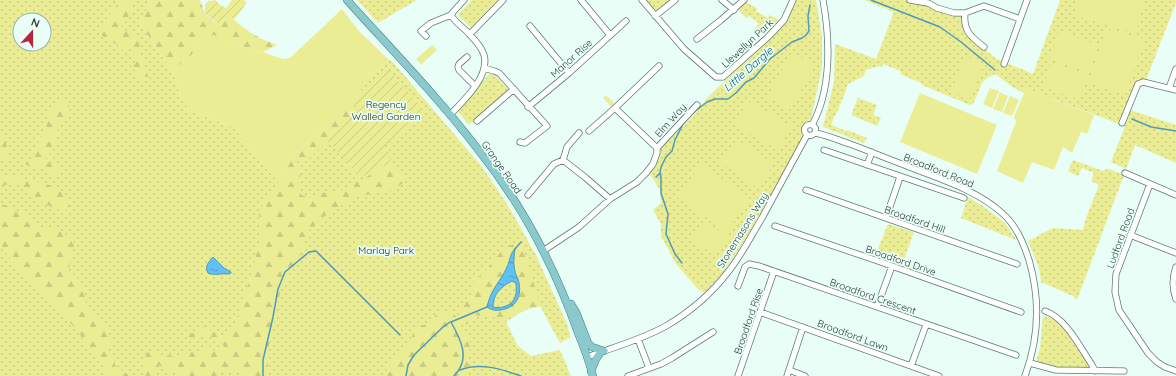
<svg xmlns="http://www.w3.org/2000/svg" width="1176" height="376" font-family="Quicksand,sans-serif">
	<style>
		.grass { fill: url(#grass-dots); fill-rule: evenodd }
		.forest { fill: url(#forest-firs); fill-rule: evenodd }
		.garden { fill: url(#garden-furrows) }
		.pitch { fill: #ebed95 }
		.water { fill: url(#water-ripples); stroke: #519aba; fill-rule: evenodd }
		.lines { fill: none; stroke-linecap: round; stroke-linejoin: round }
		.stream { stroke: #519aba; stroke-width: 1.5 }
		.minor-casing { stroke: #5b7c70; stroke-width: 7 }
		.major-casing { stroke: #388183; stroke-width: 8 }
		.minor { stroke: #fff; stroke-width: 5.5 }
		.major { stroke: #8bc9cd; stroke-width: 7 }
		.labels { text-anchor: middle; stroke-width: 3.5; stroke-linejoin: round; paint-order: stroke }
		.street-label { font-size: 10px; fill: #2f3e38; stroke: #e8fef6 }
		.park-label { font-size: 10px; fill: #303008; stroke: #e8fef6 }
		.water-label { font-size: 11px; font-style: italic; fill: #085b7b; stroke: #e8fef6 }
	</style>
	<defs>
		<pattern id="grass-dots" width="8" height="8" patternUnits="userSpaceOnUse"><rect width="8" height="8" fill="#ebed95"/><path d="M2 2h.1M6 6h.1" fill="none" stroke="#cacc81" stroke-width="1.8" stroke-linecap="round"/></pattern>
		<pattern id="forest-firs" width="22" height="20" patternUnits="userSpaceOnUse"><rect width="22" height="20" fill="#ebed95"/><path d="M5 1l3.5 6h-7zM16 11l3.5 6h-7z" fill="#cacc81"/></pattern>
		<pattern id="garden-furrows" width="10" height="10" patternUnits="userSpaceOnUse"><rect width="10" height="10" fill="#ebed95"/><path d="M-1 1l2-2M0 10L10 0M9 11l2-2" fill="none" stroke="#cacc81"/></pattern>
		<pattern id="water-ripples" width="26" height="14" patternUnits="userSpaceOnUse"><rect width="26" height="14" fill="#5fc2f2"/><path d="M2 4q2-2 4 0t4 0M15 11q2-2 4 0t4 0" fill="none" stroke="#4f9fc5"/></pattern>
	</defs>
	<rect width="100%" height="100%" fill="#e8fef6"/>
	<path class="grass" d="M0 0H153L139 22 173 72 181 97 189 110 233 127 279 183 334 117 355 89 364 80 389 60 392 61 483 168 509 207 536 255 567 324 571 337 560 343 540 306 525 310 506 322 518 346 531 356 560 350 571 376H0ZM20 20H44V44H20Z
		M357 0H417L378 23Z
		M472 0H498L471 28 458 15Z
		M645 0H670L658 10 653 11Z
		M796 0H816L822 36V67L811 119 805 123 802 128V136L799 146 745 240 723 273 704 293 698 289 676 264 661 236V224L653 210 661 203 660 190 650 174C655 166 661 159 661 149L694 115 708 97 785 23Z
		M864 0H916L964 14 967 33 995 58 1033 74 1060 0H1176V3L1146 80 1138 79 1127 109 1176 125V163L1135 145 1126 169 1111 162 1125 126 1026 89 1024 93 1014 88 995 74 987 78 982 83 974 102 973 104 970 105 922 85 921 83 900 74 901 71 883 64 882 67 879 66 866 70 864 76 850 83 849 84H848L846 88H847L836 115H835L831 125 846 131 847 130 867 138 864 143 823 127 834 82 835 44 876 59 894 12Z
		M746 2 757 8 756 11 768 18 769 15 780 20 779 22 766 35 756 26 759 23 749 16 746 18 738 9Z
		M489 74 495 75 510 91 469 125 458 112 459 109Z
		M606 95 617 106 614 109 603 98Z
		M858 98 877 105 873 115 881 118 877 126 851 115Z
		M1073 160 1103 171 1107 169H1109L1124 175 1077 300 1073 296 1041 282 1039 268 1028 241 1053 228 1083 230 1086 218 1099 185 1091 181 1094 173 1082 168 1078 176 1069 172 1068 171Z
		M968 197 984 207 1005 223 1016 240 961 218Z
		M888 224 914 232 902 265 875 256Z
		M1043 316 1053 319 1062 325 1089 365 1087 368H1056L1036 362 1040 349Z"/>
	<path class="forest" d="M121 0H137L135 2 128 17 121 28 136 37 140 44 139 50 144 62 142 67C146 71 149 74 148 80L144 81 139 79 133 67 137 60 129 47 126 48 122 50 118 49 115 41 106 39 97 30Z
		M153 0H200L205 13 215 23 231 17C247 31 257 38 277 45L263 52 255 51 213 35 198 43 192 55 183 61 173 72 139 22Z
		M355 89 359 93 355 105 358 110 328 141 303 164 299 160 295 164 301 173 298 183 301 195 312 198 325 192C337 197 349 186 358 180L361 183 367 178 366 177 387 164 390 161 394 166 396 165 406 181 393 190 382 191 355 198 331 211 310 229 304 240 301 254 281 289 268 350V376H245V375L238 370 222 372 219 376H183L180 373 169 371 159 365 152 376H146L141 369 144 363 137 360 145 358 148 352 156 350 161 358 169 355 179 359 182 355 192 352 196 354 206 349C213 351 218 351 224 347L221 341 206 336 202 337 188 338 186 335 198 331 204 326 223 338 233 331 251 275 261 235 259 212 265 201 279 183 294 155 334 117Z
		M60 101 68 102C73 114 63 122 57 131 56 134 56 137 55 140 54 148 51 154 45 159L46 162 59 164 61 168V171L56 175 47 172 43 168 33 169 24 163V161L26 159 31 160 32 159 50 111 55 104Z
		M0 130 3 132 8 152 7 155 9 158 6 161H0Z
		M3 176C20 177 75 184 69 209 63 212 59 210 54 208 48 205 42 203 37 199 27 190 13 176 0 189V178Z
		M0 203 14 209 25 215 37 225 46 228 58 230 71 238 75 244 70 261 69 271 77 277 84 293 86 306 107 326 111 341 108 347 116 367 125 372 129 376H111L109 375 78 332 64 315 7 255 0 244Z
		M521 242 541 306 525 310 505 319 475 315 466 325 462 318 460 309 474 292 472 284 478 277 486 270 505 247ZM515 250V270L518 279 520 292 509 307 492 311 487 308C490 292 497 284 505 271 509 265 511 258 513 251Z
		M438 313H449L455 315 470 341 468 376H382L419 327 428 323Z"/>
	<path class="garden" d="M215 0 220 5 226 8 232 0H244L247 2 235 19 230 17 216 23 205 13V5L209 1Z
		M389 69 425 113 385 146 390 154V161L387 164 366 177 363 174 359 177 328 141 358 111 355 105 359 93Z"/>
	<path class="pitch" d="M1078 0H1145L1136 33 1074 16Z
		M342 9 359 31 389 60 364 80 355 89 334 117 294 155 279 183 233 127 189 110 181 97 173 72 183 61 192 55 198 43 203 39 213 35 255 51 263 52 276 57 283 59 290 58Z
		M1106 29 1145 39 1126 94 1088 83Z
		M1059 31 1098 45 1089 73 1049 59Z
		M432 45 437 50 421 65 416 59Z
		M792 52 815 66 790 110 767 97Z
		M965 56 984 64 970 99 951 91Z
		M1051 63 1088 75 1079 100 1043 87Z
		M990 88 999 91 992 108 983 104Z
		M1026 89 1094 115 1087 134 1081 132 1072 153 1063 147 1054 170 1032 162 1023 183 997 171 1016 122 1014 117Z
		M1000 92 1008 96 1002 112 993 109Z
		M920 93 997 125 977 174 900 142Z
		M1010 96 1019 100 1012 116 1003 113Z
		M748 101 792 126 778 150 734 125Z
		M737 139 774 164 757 188 720 162Z
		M701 164 750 198 727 232 677 197Z
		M704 220 728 237 715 256 691 238Z"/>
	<path class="water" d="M515 249C514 256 513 264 515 271 515 274 517 276 518 279 522 292 519 305 505 309 498 311 493 311 487 307 491 288 500 283 507 267 510 261 510 253 515 249ZM512 281 516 283C516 287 517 293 515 297 512 306 501 309 493 307 493 294 501 287 512 281Z
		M213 257 224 268 231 272V273L229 274C222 273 214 276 208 273 204 266 209 262 213 257Z"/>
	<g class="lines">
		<path class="stream" d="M871 0 940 27 961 42 995 70
			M694 112 707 102 715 99H728L736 93 746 82 754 78 770 59 792 42 802 38 806 35 809 31 808 16 810 5
			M1132 119 1151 127 1176 131
			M660 173 661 178V193L668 214 666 234 675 254 682 263
			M656 177 660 173 661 167 666 157 672 151 675 140 684 122
			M514 250 521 242
			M460 370C480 362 501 369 521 376
			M263 376V360L273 317 278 289 285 272 309 252 316 251 400 335
			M406 376 408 365 414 355 443 327 450 322
			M454 376C471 359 461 340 451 322L487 307"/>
		<defs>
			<path id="minor" d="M581 0 610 35
				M642 0 684 49 716 77H723L768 37 784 20 793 0
				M722 0 734 10
				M910 0 928 3 937 8 954 13H965L984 6 1020 19
				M965 13C963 31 971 37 984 47
				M451 15 453 12 464 0
				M655 16 675 0
				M530 26 569 73
				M470 34 503 0
				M426 36 421 31 431 23 451 15
				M697 39 721 20 744 0
				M467 57 459 64 458 67 459 70 475 86
				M1004 64 1027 0
				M484 68 494 71 499 73 547 126 525 143 520 142
				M1169 88 1176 69
				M528 107 569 73 626 21
				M450 115C463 101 490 77 484 55 482 48 475 40 470 35 465 28 455 23 451 15
				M477 121 514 89
				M1122 123 1138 84 1143 82 1176 90
				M804.5 130a5.5 5.5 0 1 1 11 0a5.5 5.5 0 1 1-11 0Z
				M812 125C832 89 830 39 823 0
				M589 131 615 108 659 66
				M815 133C827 135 838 140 850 144 869 151 888 159 907 166 939 179 975 189 1002 213 1016 225 1023 242 1029 260 1040 298 1039 338 1025 376
				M657 148 697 105
				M824 150 964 198
				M563 160 567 147 579 133
				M867 165 872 152
				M1125 173 1176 195
				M1150 184 1116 274 1115 292 1119 310 1148 353 1157 362 1165 367 1176 371
				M806 190 1017 264
				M528 195 554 164 563 160 586 178 610 199
				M886 218 900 177
				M775 226 875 260 1021 312
				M1130 235 1176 253
				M543 251 579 227 610 199 637 182 646 173 653 164 657 153V148L615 108
				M1176 267C1172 278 1172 288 1176 299
				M738 286 745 267 749 264 759 266 1016 355
				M877 307 892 266
				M1045 311C1066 318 1080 347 1092 365L1095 371
				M760 312 939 376
				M638 339 649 368
				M587 357C614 347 641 340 666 326 690 312 711 294 728 272 741 256 751 236 762 218 777 190 792 163 807 135
				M1030 363 1056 370 1124 371
				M911 366 926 325
				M789 370 805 376
				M628 376 661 364 672 358 713 332
				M738 376 774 271
				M787 376 803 327"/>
			<path id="major" d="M347 0C391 49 437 96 477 148 521 203 555 267 578 333 584 347 589 361 593 376
				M571 304 576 312 588 343 592 347 604 351
				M591 371 596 359 600 353"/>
		</defs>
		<use href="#minor" class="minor-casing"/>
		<use href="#major" class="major-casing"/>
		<use href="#minor" class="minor"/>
		<use href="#major" class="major"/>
	</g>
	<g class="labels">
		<g class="street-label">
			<text transform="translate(747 43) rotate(-43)" y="4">Llewellyn Park</text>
			<text transform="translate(571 58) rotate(-42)" y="4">Manor Rise</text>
			<text transform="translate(670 120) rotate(-48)" y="4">Elm Way</text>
			<text transform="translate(502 167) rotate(55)" y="4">Grange Road</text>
			<text transform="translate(939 170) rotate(22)" y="4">Broadford Road</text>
			<text transform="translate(915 219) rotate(19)" y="4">Broadford Hill</text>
			<text transform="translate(742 230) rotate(-58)" y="4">Stonemasons Way</text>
			<text transform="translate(1120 238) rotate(-70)" y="4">Ludford Road</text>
			<text transform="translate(901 260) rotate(19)" y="4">Broadford Drive</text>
			<text transform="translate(873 296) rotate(19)" y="4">Broadford Crescent</text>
			<text transform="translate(748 321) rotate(-71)" y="4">Broadford Rise</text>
			<text transform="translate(853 335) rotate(20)" y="4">Broadford Lawn</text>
		</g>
		<g class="park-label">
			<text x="386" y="108">Regency<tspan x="386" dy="12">Walled Garden</tspan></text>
			<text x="386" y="254">Marlay Park</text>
		</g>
		<g class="water-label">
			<text transform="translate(748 69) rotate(-41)" y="4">Little Dargle</text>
		</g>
	</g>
	<g transform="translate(32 32) rotate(21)"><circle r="19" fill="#e8fef6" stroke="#9eb1aa"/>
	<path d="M0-3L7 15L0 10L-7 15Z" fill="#b8263d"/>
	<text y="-6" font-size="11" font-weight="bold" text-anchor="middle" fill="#2f3e38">N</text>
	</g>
</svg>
